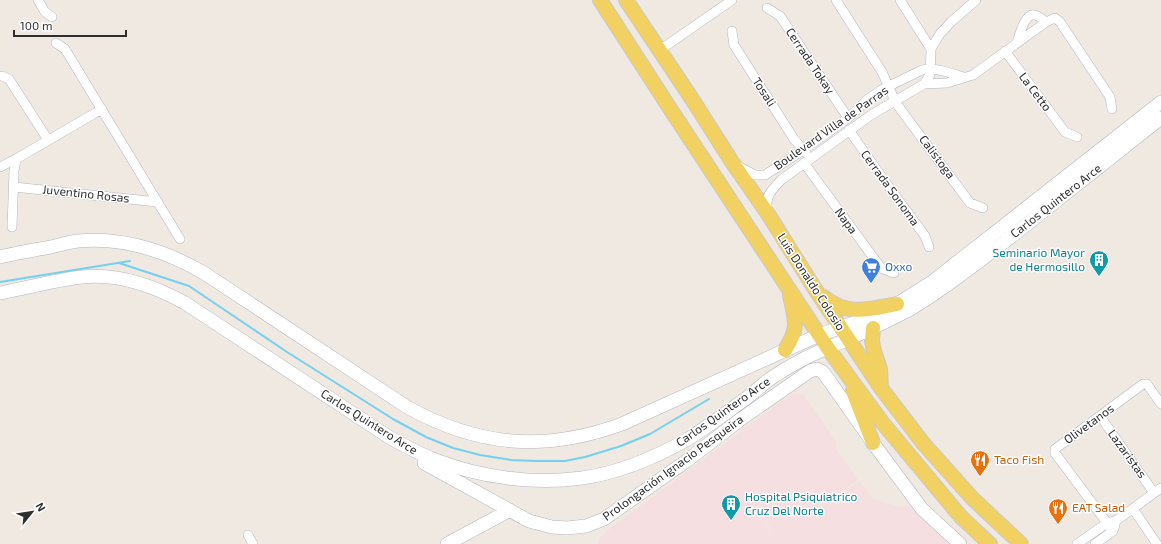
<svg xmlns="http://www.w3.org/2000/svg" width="1161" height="544" font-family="'Exo 2',sans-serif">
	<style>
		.medical { fill: #f5dfe0 }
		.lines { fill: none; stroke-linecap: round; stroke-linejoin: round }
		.stream { stroke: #75cff0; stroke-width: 2 }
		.street-casing { stroke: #b4b7c1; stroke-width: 10 }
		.secondary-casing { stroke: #b4b7c1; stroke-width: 14 }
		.primary-casing { stroke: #c9c9c9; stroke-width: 16 }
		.street { stroke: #fff; stroke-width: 9 }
		.secondary { stroke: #fff; stroke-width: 13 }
		.primary { stroke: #f2d163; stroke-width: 14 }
		.labels { text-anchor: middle; stroke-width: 3; stroke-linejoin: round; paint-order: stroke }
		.street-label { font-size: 12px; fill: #2e2e2e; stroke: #fff }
		.culture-label { font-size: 12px; fill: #0d838f; stroke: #fff; text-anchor: end }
		.shop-label { font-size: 12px; fill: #366cbe; stroke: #fff; text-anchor: start }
		.food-label { font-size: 12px; fill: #c56008; stroke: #fff; text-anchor: start }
	</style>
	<rect width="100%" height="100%" fill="#efe9e1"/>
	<path class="medical" d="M791 394H803L836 441V449L858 480 807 515 785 489 759 509 771 531 753 541 772 531 760 509 785 490 807 517 859 481 872 498 899 507 907 505 949 544H598V541L600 538 608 530Z"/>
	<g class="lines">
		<path class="stream" d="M119 263 189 286 287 352 393 419 426 437 453 448 480 455 511 460 537 461H565L585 457 621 446 650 434 709 399
			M0 282 130 261"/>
		<defs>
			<path id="street" d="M38 0 45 12 52 17
				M836 0 882 72 895 101 901 110 970 203 983 208
				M900 0 931 49
				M767 8 780 16 848 118
				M732 31 734 45 794 139 806 153
				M56 43 65 49 180 239
				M1017 43C1019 36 1025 12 1035 15 1039 16 1043 20 1046 22
				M660 50 732 0
				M1005 51 1065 132 1077 137
				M2 76 9 79 48 140
				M924 84 947 83 973 75 1046 22 1055 18 1060 22 1110 97 1112 109
				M849 130 891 190 925 236 929 247
				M804 163 881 268 894 273
				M736 165 755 175H765L803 150 848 118 868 99 881 90 922 70C935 67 951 73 963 77
				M0 167 16 159 102 109
				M14 187 158 202
				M767 213C766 195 769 193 781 180L871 115 924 84 930 75 931 49 940 34 951 22 976 0
				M12 227 14 171 16 159
				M1100 416 1154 493
				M1133 509 1157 544
				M1113 531 1055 453V449L1143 384H1147L1161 404
				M248 535 253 544
				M1077 544 1107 523 1117 520 1161 488
				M1095 544 1113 531 1115 525"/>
			<path id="secondary" d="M0 257C17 253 34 250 51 247 60 245 69 242 78 241 123 237 166 251 204 273L407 407C479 447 545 452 622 424L819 335 854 323 882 312 897 304 932 282 1161 102
				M0 293C27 288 55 280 82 277 118 273 154 286 185 303L389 437C403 445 418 453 433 459 478 477 534 485 582 478 618 473 654 458 686 440 708 427 728 411 748 397 754 392 760 387 766 382 775 375 785 369 796 363 813 353 831 347 848 339 861 334 873 328 885 322 893 318 901 314 909 310 947 287 982 259 1017 232 1065 194 1113 156 1161 118
				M424 463 529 521 552 527 567 528 586 526 604 519 685 462 741 419 810 371 817 369 823 372 873 443 922 509 960 544
				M447 544 510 510"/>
			<path id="primary" d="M600 0 669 107 827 347 881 421 961 517 990 544
				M626 0 692 99 732 162 768 214 815 289 881 388 923 443 972 498 1021 544
				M824 297C847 317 871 309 897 304
				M873 328 872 341 874 351 880 369 881 388
				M785 350C800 326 795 321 790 295
				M853 391 873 443"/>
		</defs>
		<use href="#street" class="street-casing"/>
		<use href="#secondary" class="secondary-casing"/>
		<use href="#primary" class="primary-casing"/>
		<use href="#street" class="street"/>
		<use href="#secondary" class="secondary"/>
		<use href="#primary" class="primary"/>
	</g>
	<defs>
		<symbol id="building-pin" viewBox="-11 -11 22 30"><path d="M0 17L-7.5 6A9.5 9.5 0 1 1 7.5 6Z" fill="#0f9aa8" stroke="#fff"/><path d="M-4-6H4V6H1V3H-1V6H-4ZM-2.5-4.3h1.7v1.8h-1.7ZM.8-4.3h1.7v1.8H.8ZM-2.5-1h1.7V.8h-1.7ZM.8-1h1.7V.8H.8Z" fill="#fff"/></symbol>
		<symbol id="supermarket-pin" viewBox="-11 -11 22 30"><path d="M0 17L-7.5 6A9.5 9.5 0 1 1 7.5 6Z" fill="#3f7fe0" stroke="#fff"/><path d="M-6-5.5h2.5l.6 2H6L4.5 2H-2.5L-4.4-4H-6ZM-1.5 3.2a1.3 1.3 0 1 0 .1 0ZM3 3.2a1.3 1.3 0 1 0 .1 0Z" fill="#fff"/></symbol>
		<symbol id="restaurant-pin" viewBox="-11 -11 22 30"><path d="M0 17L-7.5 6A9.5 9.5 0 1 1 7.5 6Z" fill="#e8710a" stroke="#fff"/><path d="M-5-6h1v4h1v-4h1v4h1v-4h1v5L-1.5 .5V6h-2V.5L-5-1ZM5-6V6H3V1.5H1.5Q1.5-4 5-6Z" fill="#fff"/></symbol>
	</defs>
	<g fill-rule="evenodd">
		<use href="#building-pin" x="1088" y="249" width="22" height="30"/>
		<use href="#supermarket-pin" x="860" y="256" width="22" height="30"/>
		<use href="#restaurant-pin" x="969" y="449" width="22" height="30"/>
		<use href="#building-pin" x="720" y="493" width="22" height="30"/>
		<use href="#restaurant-pin" x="1047" y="497" width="22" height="30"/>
	</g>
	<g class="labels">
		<g class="street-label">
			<text transform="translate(810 61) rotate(56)" y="4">Cerrada Tokay</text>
			<text transform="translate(764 92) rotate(57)" y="4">Tosali</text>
			<text transform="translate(1035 92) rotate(53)" y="4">La Cetto</text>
			<text transform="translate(831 128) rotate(-35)" y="4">Boulevard Villa de Parras</text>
			<text transform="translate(937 157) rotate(53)" y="4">Calistoga</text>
			<text transform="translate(890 188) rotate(54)" y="4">Cerrada Sonoma</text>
			<text transform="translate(86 194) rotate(6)" y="4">Juventino Rosas</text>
			<text transform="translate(1056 201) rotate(-38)" y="4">Carlos Quintero Arce</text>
			<text transform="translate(846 221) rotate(54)" y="4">Napa</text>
			<text transform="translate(811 282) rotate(57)" y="4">Luis Donaldo Colosio</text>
			<text transform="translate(723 412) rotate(-35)" y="4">Carlos Quintero Arce</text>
			<text transform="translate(369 422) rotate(32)" y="4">Carlos Quintero Arce</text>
			<text transform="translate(1089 424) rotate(-36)" y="4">Olivetanos</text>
			<text transform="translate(1127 454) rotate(54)" y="4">Lazaristas</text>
			<text transform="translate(673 468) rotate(-36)" y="4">Prolongación Ignacio Pesqueira</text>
		</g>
		<g class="culture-label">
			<text x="1085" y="257">Seminario Mayor<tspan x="1085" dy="14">de Hermosillo</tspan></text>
			<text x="745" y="501" text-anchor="start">Hospital Psiquiatrico<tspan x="745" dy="14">Cruz Del Norte</tspan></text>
		</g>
		<g class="shop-label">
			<text x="885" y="271">Oxxo</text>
		</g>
		<g class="food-label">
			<text x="994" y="464">Taco Fish</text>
			<text x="1072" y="512">EAT Salad</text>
		</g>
	</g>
	<g transform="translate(32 512) rotate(60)" stroke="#ffffff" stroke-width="3" paint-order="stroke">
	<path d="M0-3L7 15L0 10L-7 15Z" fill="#2e2e2e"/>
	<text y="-6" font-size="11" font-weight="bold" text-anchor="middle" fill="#2e2e2e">N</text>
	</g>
	<path d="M14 30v6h112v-6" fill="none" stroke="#2e2e2e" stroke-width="2"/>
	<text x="20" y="30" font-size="12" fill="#2e2e2e" stroke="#ffffff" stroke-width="3" paint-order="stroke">100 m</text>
</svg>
